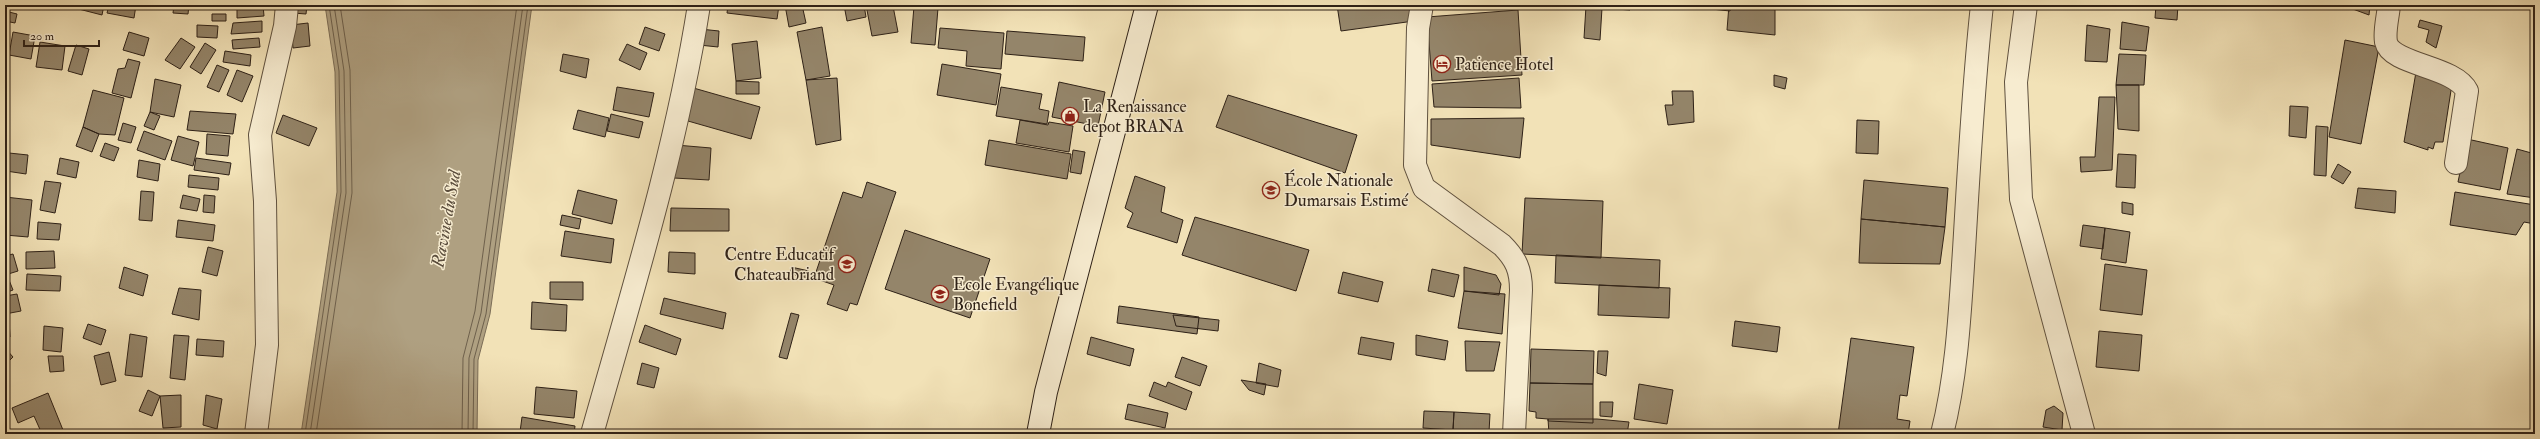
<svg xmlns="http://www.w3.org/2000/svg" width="2540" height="439" font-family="'IM FELL Double Pica',serif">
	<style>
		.water { fill: #afa081; stroke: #7b6d57 }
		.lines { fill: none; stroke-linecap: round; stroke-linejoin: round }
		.shore { stroke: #6e604c; stroke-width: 1 }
		.building { fill: #94856a; stroke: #2e2117 }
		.street-casing { stroke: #5f513f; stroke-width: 24 }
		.secondary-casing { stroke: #2e2117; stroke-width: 24 }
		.street { stroke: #f7ecd0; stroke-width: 22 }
		.secondary { stroke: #f7ecd0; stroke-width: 22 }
		.labels { text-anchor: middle; stroke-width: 3; stroke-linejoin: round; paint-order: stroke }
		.poi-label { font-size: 17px; fill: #2e2117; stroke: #f7ecd0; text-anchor: start }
		.water-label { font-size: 18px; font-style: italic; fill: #5b4d3c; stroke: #f7ecd0 }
	</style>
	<rect width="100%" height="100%" fill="#f2e2b7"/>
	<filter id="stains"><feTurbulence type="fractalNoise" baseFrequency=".005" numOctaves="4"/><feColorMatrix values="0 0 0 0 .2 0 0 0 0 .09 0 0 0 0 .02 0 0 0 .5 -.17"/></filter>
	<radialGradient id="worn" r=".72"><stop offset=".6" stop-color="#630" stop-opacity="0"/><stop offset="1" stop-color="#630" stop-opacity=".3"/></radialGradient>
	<path class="water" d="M325 5H532L490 314 478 360 477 434H301L337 192 335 72Z"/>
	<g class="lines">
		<path class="shore" d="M305 434 341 192 339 71 329 5
			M310 434 346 193 344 71 334 5
			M316 434 352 193 350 70 340 5
			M462 434 463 358 475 311 517 5
			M468 434 469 358 481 313 523 5
			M473 434 474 359 486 314 528 5"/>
	</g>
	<path class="building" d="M63 5H104L102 15Z
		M109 5H136L134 18 107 13Z
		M174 5H189L188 14 173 13Z
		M214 5H232V9L214 8Z
		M237 5H263L264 16 237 18Z
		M293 5H307L306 14 293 13Z
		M728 5H779L777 19 727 13Z
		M785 5H802L806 23 789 27Z
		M844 5H864L866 17 847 21Z
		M866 5H902L893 6 898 32 872 36Z
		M1337 5H1412L1414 21 1341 31Z
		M1572 5H1630V10L1602 8 1600 40 1584 38 1586 6Z
		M1702 5H1731L1730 11 1702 8Z
		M1729 5H1775V35L1727 30Z
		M2156 5H2178L2177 20 2155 18Z
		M2342 5H2370L2369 15Z
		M914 6 938 8 935 45 911 43Z
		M1518 10 1522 75 1432 81 1427 17Z
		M5 11 17 14 15 23 5 21Z
		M212 14H226V21H212Z
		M2420 20 2442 26 2436 48 2426 42 2429 30 2418 27Z
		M262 21V32L231 34 233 23Z
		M2122 22 2149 27 2146 51 2120 49Z
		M308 23 310 46 293 48 291 25Z
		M197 25 218 26 217 38 197 37Z
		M2087 25 2110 29 2107 62 2085 61Z
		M645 27 665 34 659 51 639 44Z
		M822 27 830 76 806 80 797 32Z
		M940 28 1004 33 1001 69 966 66 967 51 938 48Z
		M700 29 719 31 718 47 699 45Z
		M1007 31 1085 37 1083 61 1005 54Z
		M13 32 35 36 31 59 9 55Z
		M129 32 149 38 144 56 123 50Z
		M181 38 195 47 180 69 165 60Z
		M259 38 260 47 233 49 232 40Z
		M2345 40 2379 47 2361 144 2329 137Z
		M757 41 761 78 736 81 732 44Z
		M40 42 65 46 62 70 36 67Z
		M205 43 216 50 201 74 190 67Z
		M627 44 647 53 640 70 619 60Z
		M76 45 89 49 82 75 68 71Z
		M225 51 251 55 250 66 223 62Z
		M563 54 589 59 586 78 560 71Z
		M2119 54 2146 55 2144 85H2116Z
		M128 59 140 62 131 98 112 93 118 69 125 68Z
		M942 64 1001 74 996 105 937 95Z
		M217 65 229 70 219 92 207 87Z
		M237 70 253 76 242 102 227 95Z
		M2416 72 2452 84 2443 142H2435L2433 149 2428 147V150L2404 142Z
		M1774 75 1787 78 1785 89 1774 86Z
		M837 78 841 140 816 145 806 80Z
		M1519 78 1521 108 1434 107 1432 84Z
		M155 79 181 85 174 117 150 112Z
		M736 81 759 82V94H736Z
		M1059 82 1105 92 1098 126 1052 117Z
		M2116 85H2139V131L2118 129Z
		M617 87 654 93 649 117 613 110Z
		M690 87 760 107 751 139 681 119Z
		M1001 87 1042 94 1039 109 1049 111 1047 124 996 116Z
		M93 90 124 98 115 135 99 134 83 127Z
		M1672 91H1693L1694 122 1668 125 1665 105H1673Z
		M1228 95 1357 135 1345 173 1216 127Z
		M2099 97H2115L2112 170 2081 172 2080 157H2095Z
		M2290 106 2308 107 2306 138 2289 136Z
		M578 110 609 118 605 137 573 129Z
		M190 111 236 114 233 134 187 130Z
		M150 112 160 116 154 130 144 126Z
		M611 114 643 122 639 138 607 131Z
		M283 115 317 128 309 146 276 133Z
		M1524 118 1520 158 1431 145V119Z
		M1020 120 1048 125 1049 122 1073 126 1069 152 1016 143Z
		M1857 120 1879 121 1878 154 1856 153Z
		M123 123 136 127 131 143 118 140Z
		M2316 126 2328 127 2326 176 2314 175Z
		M83 127 99 134 92 152 76 146Z
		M144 131 172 141 165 160 137 150Z
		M207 134 230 136 228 156 206 154Z
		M178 136 199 142 193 166 171 160Z
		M2467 139 2508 148 2500 190 2458 182Z
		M989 140 1071 154 1067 179 985 165Z
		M105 143 119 148 114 161 100 156Z
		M676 145 711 148 709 180 674 178Z
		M2517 149 2535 154V198L2507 194Z
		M1073 150 1085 152 1081 174 1070 172Z
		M9 153 28 155 26 174 6 171Z
		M2118 154 2136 155 2135 188 2116 187Z
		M60 158 79 162 76 178 57 174Z
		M196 158 231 163 229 175 194 170Z
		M139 160 160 164 158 181 137 177Z
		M2338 164 2351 172 2343 184 2331 177Z
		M189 175 219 178 218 190 188 187Z
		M1135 176 1165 187 1161 212 1183 220 1177 243 1127 227 1133 213 1125 208Z
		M1864 180 1948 188 1945 227 1861 219Z
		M45 181 61 183 55 213 40 210Z
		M867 182 896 192 857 305 850 303 847 311 827 304 834 285 814 278 843 192 862 198Z
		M2358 188 2396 191 2395 213 2355 208Z
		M578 190 617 200 612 224 572 214Z
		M141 191 154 192 152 221 139 220Z
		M2455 192 2535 205V224L2524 222 2516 235 2450 225Z
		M183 195 200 199 197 211 180 208Z
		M204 195 215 196 214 213 203 212Z
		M5 197 32 200 28 237 5 235Z
		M1525 198 1603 201 1601 258 1522 254Z
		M2122 202 2133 204V215L2122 213Z
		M671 208 729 209V231H670Z
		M562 215 581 219 579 229 560 225Z
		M1195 217 1309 250 1296 291 1182 255Z
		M1861 219 1945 227 1940 264 1859 263Z
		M178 220 215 225 213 241 176 237Z
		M38 222 61 224 59 240 37 239Z
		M2083 225 2105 228 2103 249 2080 246Z
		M2105 228 2130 232 2126 263 2101 259Z
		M905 230 990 259 970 318 885 289Z
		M565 231 614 239 611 263 561 256Z
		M208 247 223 251 217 276 202 272Z
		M54 251 55 268 26 269V252Z
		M669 252 695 253V274L668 272Z
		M13 254 18 271 5 275V256Z
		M1556 255 1660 260 1659 288 1555 283Z
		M2105 264 2147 270 2142 315 2100 310Z
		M124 267 148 275 143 296 119 288Z
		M791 267 809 271V278L790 274Z
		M1464 267 1496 275 1501 284 1499 295 1464 291Z
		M1432 269 1459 275 1454 297 1428 291Z
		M1343 272 1383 282 1378 302 1338 293Z
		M27 274 61 276 60 291 26 290Z
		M9 280 13 290 5 293V281Z
		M550 282H583V300L550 299Z
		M1599 285 1670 288 1669 318 1598 315Z
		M179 288 201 290 199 320 172 314Z
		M1464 291 1505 294 1502 334 1458 328Z
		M17 294 21 311 5 314V296Z
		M664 298 726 313 723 329 660 314Z
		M532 302 567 305 566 331 531 329Z
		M1119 306 1199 317 1197 334 1117 323Z
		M791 313 799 315 787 359 779 357Z
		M1173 315 1219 320 1218 331 1176 326Z
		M5 320H9L10 337H5Z
		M1735 321 1780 327 1777 352 1732 346Z
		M88 324 106 330 101 345 83 338Z
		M645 325 681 339 676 355 639 342Z
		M44 326 63 328 61 352 43 350Z
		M2099 331 2142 335 2139 371 2096 367Z
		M130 334 147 337 142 377 125 375Z
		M174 335 189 336 185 380 170 378Z
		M1416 335 1448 341 1445 360 1416 355Z
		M1091 337 1134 349 1130 366 1087 354Z
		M1361 337 1394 343 1391 360 1358 354Z
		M1851 338 1914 347 1907 396 1900 395 1897 419 1910 421 1908 434H1838Z
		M197 339 224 341 223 357 196 355Z
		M1465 341 1500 342 1494 371H1466Z
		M5 348 13 357 5 365Z
		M1531 349 1594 351 1593 384 1530 383Z
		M1598 351H1608L1606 376 1597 373Z
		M109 352 116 381 101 385 94 356Z
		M48 356H63L64 371 50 372Z
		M1182 357 1207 366 1200 386 1175 377Z
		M642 363 659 368 654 388 637 384Z
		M1259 363 1281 370 1278 387 1256 383Z
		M1241 380 1266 384 1264 395 1249 390Z
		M1154 382 1166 387 1168 382 1192 392 1186 410 1149 396Z
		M1530 383 1593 384V423L1548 421V419L1536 418V412L1529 411Z
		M1639 384 1673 390 1667 424 1634 419Z
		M536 387 577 391 574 418 534 414Z
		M148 390 160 396 152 416 139 411Z
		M48 393 63 430 54 434H42L34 416 18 423 12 408Z
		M181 395V427L163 428 160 396Z
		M206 395 222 399 217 429 203 425Z
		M1600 402H1613L1612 417 1600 416Z
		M1128 404 1168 413 1165 428 1125 419Z
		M2054 406 2063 413 2062 430 2043 427 2046 410Z
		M1424 411 1454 412 1453 430 1423 428Z
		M1454 412 1490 414 1489 432 1453 430Z
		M522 417 575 426 574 434 520 432Z
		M1548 419H1597L1629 422 1627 434H1549Z"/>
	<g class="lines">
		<defs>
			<path id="street" d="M1422 5 1418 28 1415 165 1424 188 1502 245C1516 259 1521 270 1521 290L1514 434
				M2026 5 2016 82 2021 199 2084 434
				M2389 5C2388 17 2384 31 2386 42 2391 65 2455 66 2467 91L2456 163
				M256 434 267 345 265 201 260 135 285 26 287 5
				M592 434C632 292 676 151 699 5
				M1942 434C1957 375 1960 311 1964 250 1969 168 1973 87 1982 5"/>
			<path id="secondary" d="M1038 434 1046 392 1147 5"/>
		</defs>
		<use href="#street" class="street-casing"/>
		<use href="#secondary" class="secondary-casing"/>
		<use href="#street" class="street"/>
		<use href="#secondary" class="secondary"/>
	</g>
	<defs>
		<symbol id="hotel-ring" viewBox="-11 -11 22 22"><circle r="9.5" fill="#f7ecd0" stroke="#8f2418" stroke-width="1.5"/><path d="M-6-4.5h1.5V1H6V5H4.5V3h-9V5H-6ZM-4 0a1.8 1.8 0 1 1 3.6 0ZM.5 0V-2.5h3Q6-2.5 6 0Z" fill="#8f2418"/></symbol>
		<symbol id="shop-ring" viewBox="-11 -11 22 22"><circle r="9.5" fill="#f7ecd0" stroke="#8f2418" stroke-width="1.5"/><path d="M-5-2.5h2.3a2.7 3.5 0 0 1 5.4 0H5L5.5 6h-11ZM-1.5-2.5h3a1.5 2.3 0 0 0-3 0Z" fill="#8f2418"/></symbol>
		<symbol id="school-ring" viewBox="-11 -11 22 22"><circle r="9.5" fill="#f7ecd0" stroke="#8f2418" stroke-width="1.5"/><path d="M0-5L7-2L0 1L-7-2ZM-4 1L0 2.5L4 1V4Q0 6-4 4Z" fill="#8f2418"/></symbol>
	</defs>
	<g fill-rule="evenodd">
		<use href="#hotel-ring" x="1432" y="54" width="20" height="20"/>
		<use href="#shop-ring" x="1060" y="106" width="20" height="20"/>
		<use href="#school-ring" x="1261" y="180" width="20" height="20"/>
		<use href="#school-ring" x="837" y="254" width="20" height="20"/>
		<use href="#school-ring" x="930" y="284" width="20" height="20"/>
	</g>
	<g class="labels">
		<g class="poi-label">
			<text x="1455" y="70">Patience Hotel</text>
			<text x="1083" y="112">La Renaissance<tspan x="1083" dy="20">depot BRANA</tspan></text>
			<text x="1284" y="186">École Nationale<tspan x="1284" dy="20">Dumarsais Estimé</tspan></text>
			<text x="834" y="260" text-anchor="end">Centre Educatif<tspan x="834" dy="20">Chateaubriand</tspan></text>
			<text x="953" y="290">Ecole Evangélique<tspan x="953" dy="20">Bonefield</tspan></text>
		</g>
		<g class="water-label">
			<text transform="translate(446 219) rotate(-80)" y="6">Ravine du Sud</text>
		</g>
	</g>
	<rect width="2540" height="439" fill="none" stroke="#f2e2b7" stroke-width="20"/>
	<rect x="6" y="6" width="2528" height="427" fill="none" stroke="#2e2117" stroke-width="2"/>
	<rect x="10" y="10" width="2520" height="419" fill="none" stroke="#2e2117"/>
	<path d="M24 40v6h75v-6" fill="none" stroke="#2e2117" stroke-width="2"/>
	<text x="30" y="40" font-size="12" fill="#2e2117" stroke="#f7ecd0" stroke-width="3" paint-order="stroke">20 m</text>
	<rect width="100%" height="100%" filter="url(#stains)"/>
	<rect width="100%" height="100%" fill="url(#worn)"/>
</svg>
